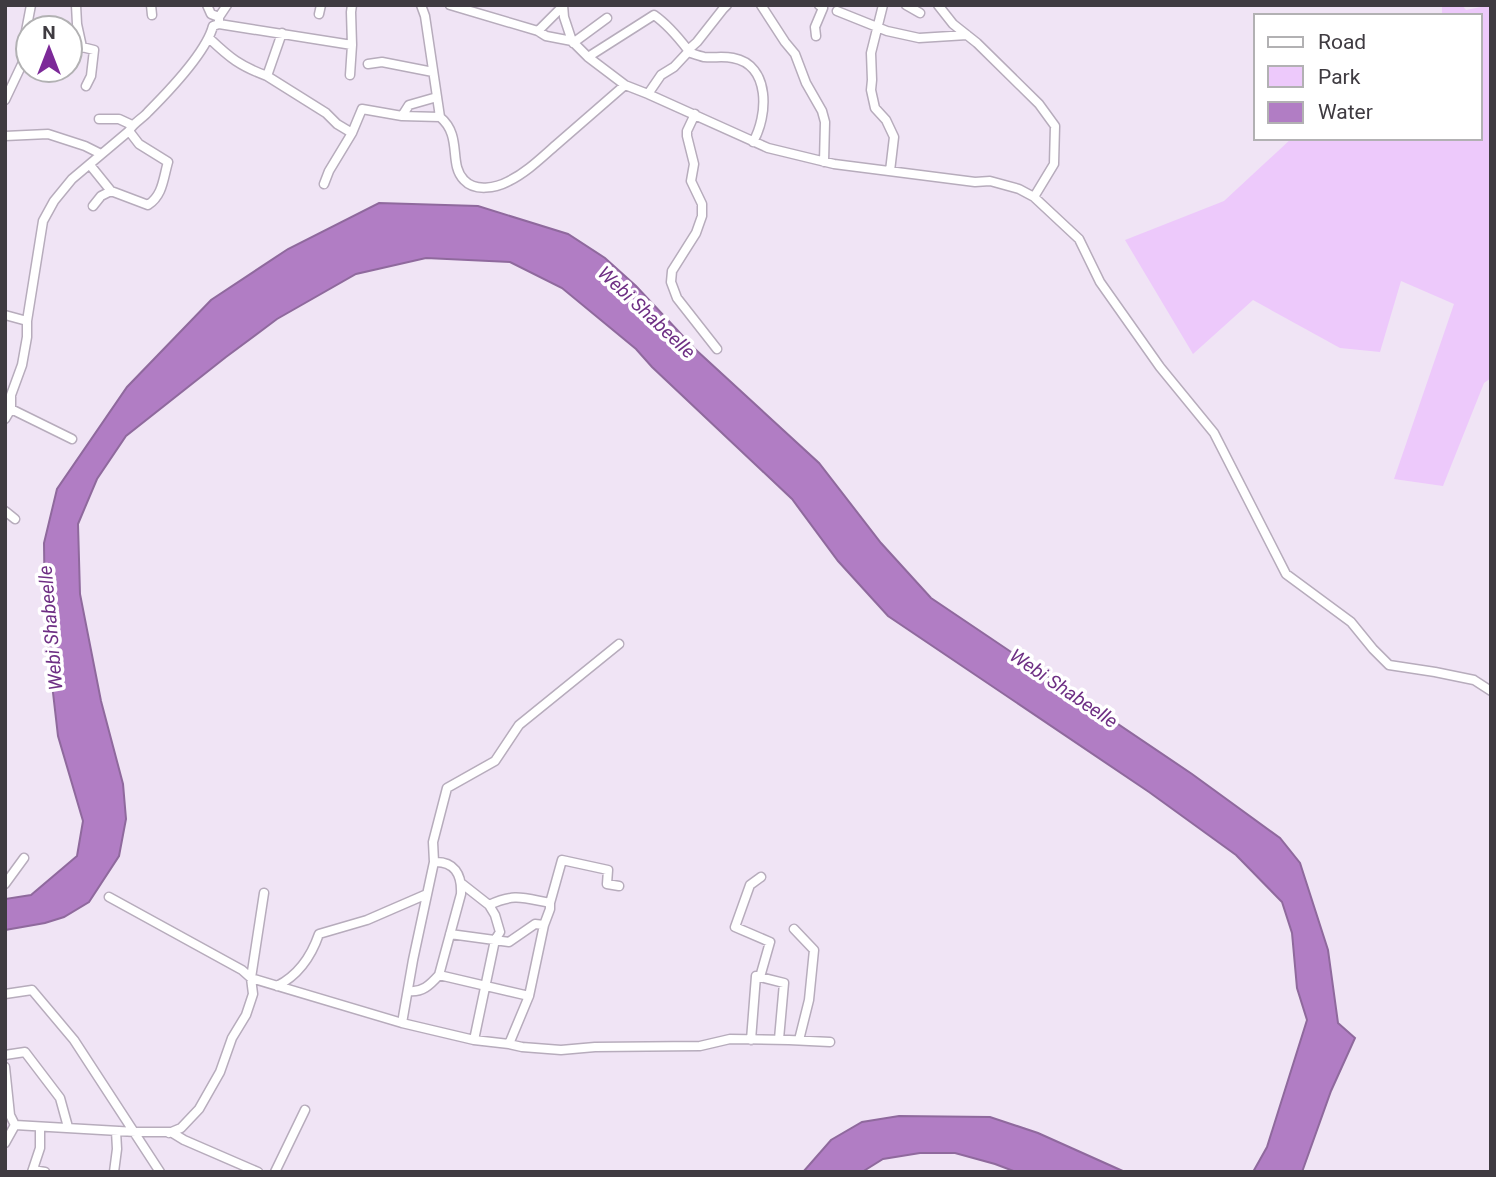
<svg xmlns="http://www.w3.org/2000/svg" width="1496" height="1177" font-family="Roboto,sans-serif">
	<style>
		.green { fill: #edc9fb }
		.water { fill: #b17dc4; stroke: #8f699d; stroke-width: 2 }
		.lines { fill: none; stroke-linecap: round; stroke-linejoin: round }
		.minor-casing { stroke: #b7acbc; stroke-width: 11 }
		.minor { stroke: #fff; stroke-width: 8 }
		.labels { text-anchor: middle; stroke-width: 7; stroke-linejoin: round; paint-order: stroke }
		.water-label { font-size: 19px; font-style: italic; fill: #6e2f84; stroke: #fff }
	</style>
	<rect width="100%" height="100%" fill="#f0e4f5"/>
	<path class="green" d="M1442 5H1462L1466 10 1491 5V378L1484 383 1443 486 1394 479 1454 304 1401 281 1380 352 1340 348 1253 300 1193 354 1125 240 1224 201 1292 138H1480V16H1442Z"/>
	<path class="water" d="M379 203 478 206 568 234 605 258 636 286 695 349 819 463 881 543 931 598 1192 774 1280 838 1300 863 1328 950 1338 1023 1355 1038 1331 1091 1302 1172H1253L1267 1147 1307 1020 1297 988 1292 933 1282 902 1236 855 1149 792 888 616 838 561 792 499 652 367 636 349 562 288 510 262 426 258 356 274 277 319 226 357 126 436 97 479 78 524 80 594 101 701 123 784 126 819 119 856 89 902 64 917 45 923 5 930V899L31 895 77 856 83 821 58 736 45 623 44 543 57 489 127 387 211 300 288 249Z
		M899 1116 990 1117 1038 1133 1125 1172H1016L995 1164 955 1153H920L883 1159 862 1172H803L831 1140 862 1122Z"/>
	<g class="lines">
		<defs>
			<path id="minor" d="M76 5 77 24 82 47
				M151 5 152 15
				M207 5 211 14 219 17
				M421 5 425 16 440 117C463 136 448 164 464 180 475 192 496 188 509 181 527 172 541 158 556 145 579 125 602 105 625 85
				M450 5 538 31 546 36 572 41 588 57 625 85 648 94 768 148 834 164 975 182 990 181 1019 189 1034 197 1079 239 1100 282 1160 367 1214 433 1286 574 1351 622 1373 649 1389 665 1435 672 1474 680 1491 691
				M563 5 564 17 572 41
				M761 5 785 42 795 54 806 83 822 111 825 122 824 162
				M883 5 871 53 872 80 871 90 875 108 886 120 894 137 890 171
				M906 5 920 13
				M938 5 953 24 977 43 1039 104 1055 126 1054 164 1034 197
				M837 11 887 31 919 38 967 35
				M319 14 321 5
				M219 24V17L227 5
				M538 31 560 9 561 5
				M282 33 267 76 326 113 337 124 352 133
				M816 36 815 27 823 8 819 5
				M210 39C230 58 240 66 267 76
				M573 43 607 18
				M688 52C694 54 699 56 704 57 714 58 723 56 733 58 771 65 768 116 753 142
				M588 57 654 15C667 24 678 37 688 50
				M70 60 72 53 82 47 94 50 91 76 86 86
				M368 64 382 62 433 72
				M350 75 352 45 351 12 352 5
				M648 94 661 75 674 67 688 52V50L697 42 723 9 727 5
				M5 100 24 60 22 52 31 5
				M695 114 687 131V136L694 164 691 181 702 204V216L696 233 672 271 671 282 677 298 717 349
				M402 116 440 117
				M99 119H119L132 125
				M5 136 48 134 85 146 101 154
				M90 165 111 191 148 205C163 195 163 179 168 162L139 144 129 131
				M324 184 329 171 352 133 362 109 402 116 409 105 437 97
				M93 206 101 196 111 191
				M5 315 27 321
				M11 409 72 439
				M5 419 11 409V395L22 365 27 337V321L43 221 54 201 72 179 129 131C133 123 142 119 148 112 168 92 206 53 213 26L219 24 352 45
				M5 511 15 519
				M434 862C454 861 462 874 461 894L439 975 529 996 544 925 535 924 509 942 450 934
				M461 883 489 905C515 893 523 898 550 903V909L544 925
				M5 884 24 858
				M109 897 242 970 251 978 402 1023 474 1040 509 1044 522 1047 561 1050 595 1047 700 1046 730 1039 789 1040 830 1042
				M550 903 562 860 608 870 607 884 619 886
				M794 929 814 950 809 1000 799 1040
				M760 977 770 942 735 927 750 885 761 877
				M277 986C299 975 311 957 319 934L367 920 427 894
				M408 991C422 993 430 985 439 975
				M5 994 32 990 74 1040 160 1172
				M402 1023 413 960 434 862 433 842 447 788 495 761 519 725 619 644
				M474 1040 495 940 500 932 495 915 489 905
				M751 1040 756 976 784 983 779 1039
				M509 1044 529 996
				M5 1055 25 1052 60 1098 68 1127
				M5 1067 10 1115 15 1125 5 1143
				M15 1125 136 1132H171L184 1140 258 1172
				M169 1133 181 1128 199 1109 220 1072 232 1038 246 1015 253 994 251 978 264 893
				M33 1170 45 1172
				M32 1172 40 1148V1127
				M114 1172 117 1149 116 1131
				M275 1172 305 1110"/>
		</defs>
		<use href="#minor" class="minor-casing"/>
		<use href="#minor" class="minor"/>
	</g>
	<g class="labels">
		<g class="water-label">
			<text transform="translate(647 312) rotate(43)" y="7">Webi Shabeelle</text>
			<text transform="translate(50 628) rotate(-95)" y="7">Webi Shabeelle</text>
			<text transform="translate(1064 688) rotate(34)" y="7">Webi Shabeelle</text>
		</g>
	</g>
	<rect width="1496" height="1177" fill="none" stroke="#3f3b41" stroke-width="14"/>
	<rect x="1254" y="14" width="228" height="126" fill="#ffffff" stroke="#b2b1b3" stroke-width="2"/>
	<rect x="1268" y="37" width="35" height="10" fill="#ffffff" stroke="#b2b1b3" stroke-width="2"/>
	<text x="1318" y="49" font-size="21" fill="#3f3b41">Road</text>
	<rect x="1268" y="66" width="35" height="21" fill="#edc9fb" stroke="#b2b1b3" stroke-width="2"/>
	<text x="1318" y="84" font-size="21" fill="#3f3b41">Park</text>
	<rect x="1268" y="102" width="35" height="21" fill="#b17dc4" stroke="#b2b1b3" stroke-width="2"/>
	<text x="1318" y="119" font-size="21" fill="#3f3b41">Water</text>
	<g transform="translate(49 49)"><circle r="33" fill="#ffffff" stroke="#b2b1b3" stroke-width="2"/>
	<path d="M0-5L12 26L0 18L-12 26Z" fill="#7c2998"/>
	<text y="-10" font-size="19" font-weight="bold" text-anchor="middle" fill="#3f3b41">N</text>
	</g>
</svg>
